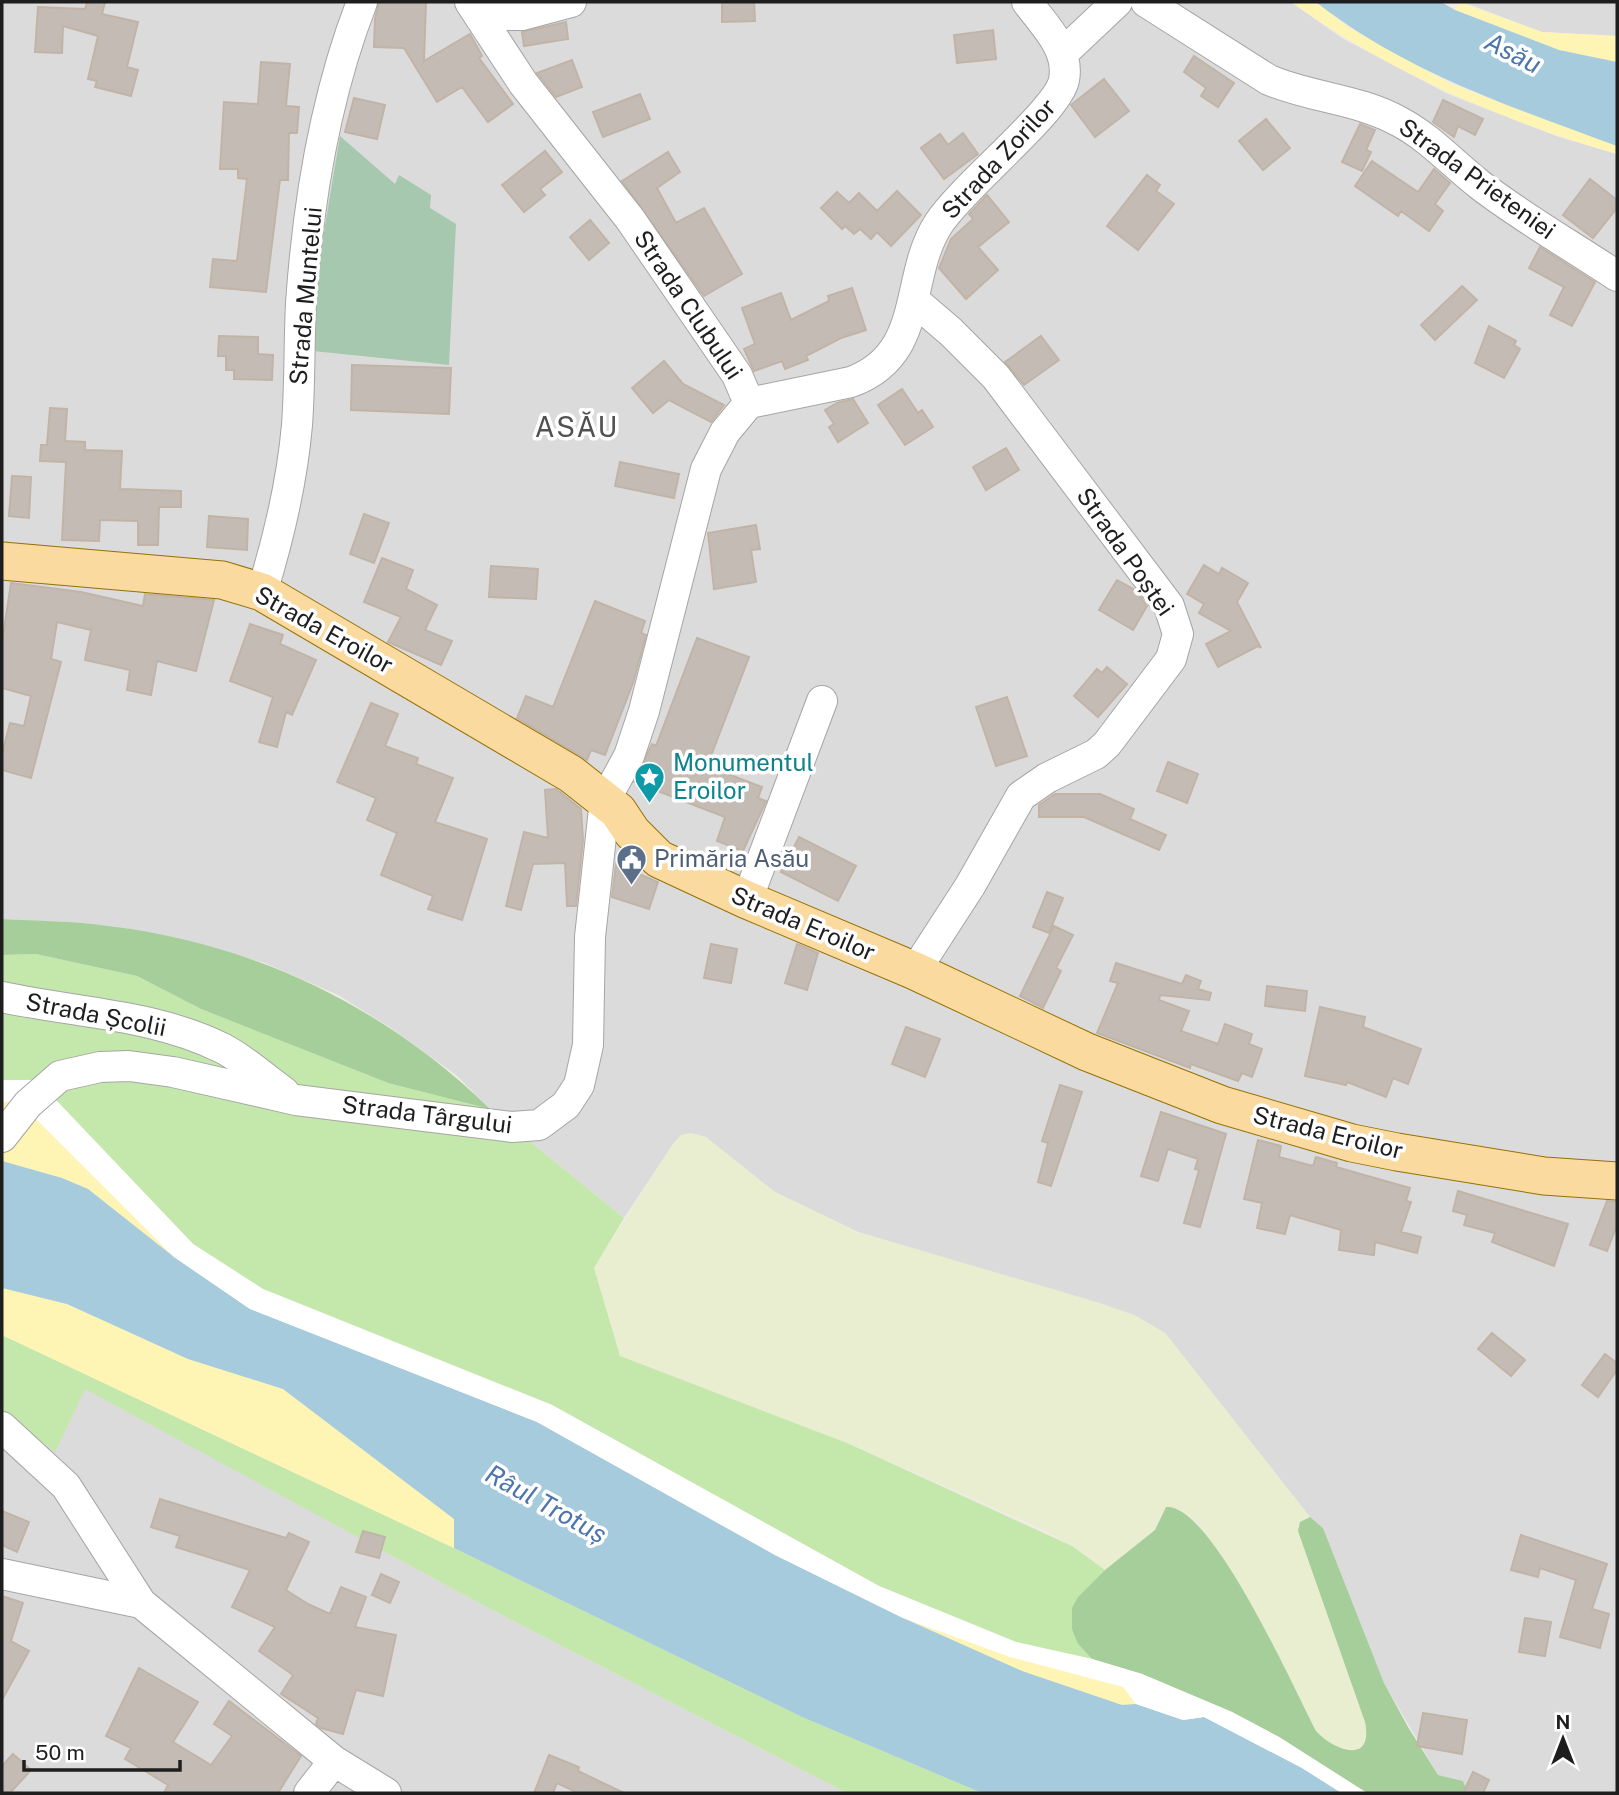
<svg xmlns="http://www.w3.org/2000/svg" width="1619" height="1795" font-family="'Public Sans',sans-serif">
	<style>
		.residential { fill: #dcdbdb }
		.farmland { fill: #e9eed0 }
		.grass { fill: #c4e8ab }
		.forest { fill: #a5ce9a }
		.sand { fill: #fef5b4 }
		.cemetery { fill: #a6c8ae }
		.water { fill: #a6cbdc }
		.pier { fill: #fff }
		.building { fill: #c4bcb4; stroke: #c1b4a7; stroke-width: 2 }
		.lines { fill: none; stroke-linecap: round; stroke-linejoin: round }
		.minor-casing { stroke: #a5a5a5; stroke-width: 32 }
		.major-casing { stroke: #967103; stroke-width: 39 }
		.minor { stroke: #fff; stroke-width: 30 }
		.major { stroke: #fada9f; stroke-width: 37 }
		.labels { text-anchor: middle; stroke-width: 7; stroke-linejoin: round; paint-order: stroke }
		.street-label { font-size: 24px; fill: #1e1e1e; stroke: #fff }
		.culture-label { font-size: 24px; fill: #0d838f; stroke: #fff; text-anchor: start }
		.service-label { font-size: 24px; fill: #4e5e75; stroke: #fff; text-anchor: start }
		.water-label { font-size: 26px; font-style: italic; fill: #4c75ac; stroke: #fff }
		.quarter-label { font-size: 28px; letter-spacing: 2px; fill: #515151; stroke: #fff }
	</style>
	<rect width="100%" height="100%" fill="#efece5"/>
	<path class="residential" d="M2 2H1291L1342 38 1448 94 1556 136 1617 154V1793H1468L1463 1781 1438 1775 1384 1683 1323 1528 1310 1517 1165 1333 1134 1315 858 1232 775 1192 742 1167 673 1144 624 1218 490 1109 456 1075 391 1028 338 995 265 963 179 938 108 926 2 919Z
		M1463 2H1617V36L1542 32Z
		M85 1388 492 1610 847 1793H2V1414Z"/>
	<path class="farmland" d="M691 1133 706 1137 775 1192 858 1232 1100 1303 1134 1315 1165 1333 1310 1517 1304 1519 1365 1722 1368 1736 1364 1745 1356 1750 1338 1749 1326 1743 1316 1731 1240 1586 1195 1520 1181 1510 1172 1507 1161 1514 1155 1530 1105 1570 1072 1546 1040 1528 847 1443 620 1356 594 1268 673 1144 681 1135Z"/>
	<path class="grass" d="M36 954 137 976 201 1009 388 1083 490 1109 624 1218 594 1268 620 1356 847 1443 1072 1546 1105 1570 1078 1597V1644L1092 1659 1016 1642 879 1586 552 1405 263 1289 193 1244 55 1099 13 1080H2V955Z
		M2 1335 454 1548 802 1717 982 1793H847L492 1610 85 1389 55 1452 2 1414Z"/>
	<path class="forest" d="M2 919C37 921 73 921 108 926 253 943 386 1007 490 1109L388 1083 201 1009 137 976 36 954 2 955Z
		M1166 1507C1211 1502 1295 1691 1316 1731 1334 1751 1374 1765 1365 1722L1298 1531 1300 1522 1310 1517 1323 1528 1384 1683 1408 1727 1438 1775 1463 1781 1468 1793H1367L1279 1737 1232 1712 1142 1674 1092 1659 1078 1644 1072 1629V1608L1078 1597 1105 1570 1155 1530Z"/>
	<path class="sand" d="M1291 2H1316L1348 27 1451 84 1617 146V154C1500 120 1391 73 1291 2Z
		M1459 2 1542 32 1617 36V62L1559 50 1455 10Z
		M18 1101 174 1257 88 1189 62 1178 2 1161V1102Z
		M2 1288 67 1304 188 1359 283 1389 454 1519V1548L2 1335Z
		M903 1618 1010 1657 1123 1687 1136 1704 1122 1705 1022 1671Z"/>
	<path class="cemetery" d="M340 136 395 184 399 175 431 195 430 208 456 224 449 365 313 351 309 321Z"/>
	<path class="water" d="M1316 2H1441L1455 10 1559 50 1617 62V146C1512 107 1405 72 1316 2Z
		M2 1161 62 1178 88 1189 174 1257 250 1309 537 1422 775 1555 903 1618 1022 1671 1122 1705 1136 1704 1183 1720 1204 1717 1302 1768 1341 1793H982L802 1717 454 1548V1519L283 1389 188 1359 67 1304 2 1288Z"/>
	<path class="pier" d="M2 1080H33L55 1099 193 1244 263 1289 552 1405 879 1586 1016 1642 1092 1659 1142 1674 1232 1712 1279 1737 1367 1793H1342L1302 1768 1204 1717 1183 1720 1136 1704 1123 1687 1010 1657 903 1618 775 1555 537 1422 250 1309 174 1257 18 1101 2 1102Z"/>
	<path class="building" d="M87 2H105L102 14 138 22 127 67 138 70 131 96 95 87 97 81 88 79 98 36 63 26 62 53 35 52 38 7 85 9Z
		M379 2H426L424 61 470 34 482 56 479 58 513 104 488 122 462 87 437 102 404 48 374 47 375 19Z
		M722 2H754L755 21 722 22Z
		M566 22 568 39 524 46 522 32Z
		M993 30 996 59 957 63 954 35Z
		M1194 56 1234 83 1218 107 1201 96 1206 88 1184 72Z
		M572 60 582 87 556 97 537 73Z
		M261 62 290 64 286 106 299 107 297 133H289L288 180H280L266 292 210 287 213 259 237 261 247 179 238 178V169H220L224 102 258 104Z
		M1104 79 1129 111 1095 137 1071 105Z
		M640 94 650 119 603 137 593 112Z
		M354 98 385 105 377 139 345 132Z
		M1443 100 1483 119 1475 135 1458 126 1454 137 1433 122Z
		M1266 119 1290 148 1263 170 1239 141Z
		M1360 124 1375 130 1366 150 1371 152 1362 171 1342 162Z
		M963 133 978 154 944 179 921 148 940 134 948 145Z
		M545 151 562 172 540 189 545 195 524 212 502 185Z
		M668 152 680 172 657 188 676 223 704 208 742 274 704 296 622 181Z
		M1372 161 1418 192 1434 169 1450 183 1435 204 1443 211 1429 231 1401 211 1398 216 1355 186Z
		M1147 175 1160 185 1156 191 1174 204 1138 250 1107 226Z
		M1590 179 1617 200V208L1593 238 1563 215Z
		M897 191 921 215 891 246 877 232 871 239 860 229 854 234 845 226 842 229 821 208 837 192 849 203 859 193 877 211Z
		M987 195 1009 222 978 247 998 270 966 299 939 268 951 239 973 219 969 214Z
		M590 220 609 243 589 260 570 237Z
		M1540 247 1595 282 1572 326 1550 315 1564 287 1529 268Z
		M1462 286 1477 300 1435 340 1421 325Z
		M852 288 866 330 841 338 806 356 808 360 785 369 782 361 754 371 744 349 755 344 742 308 781 293 791 320 829 301 828 296Z
		M1489 326 1516 341 1514 345 1520 349 1504 378 1475 363Z
		M219 336 258 337V354L273 355 272 380 234 379V370H226V356H218Z
		M1041 336 1059 360 1024 385 1005 362Z
		M664 361 683 384 724 405 711 422 669 400 653 413 632 388Z
		M352 365 451 368 449 414 351 410Z
		M902 389 918 413 922 410 933 427 905 445 878 405Z
		M853 399 868 423 838 442 829 427 834 424 825 410 837 403Z
		M50 408 67 409 65 441 85 442V450L122 451 120 489 181 491V507H159L158 545H138V521L100 520 99 541 62 540 66 462 40 461 41 445H47Z
		M1006 448 1019 470 986 490 973 467Z
		M620 462 679 474 674 498 615 486Z
		M12 476 31 477 29 518 9 516Z
		M364 514 389 523 374 563 350 554Z
		M209 516 248 519 247 550 207 547Z
		M756 525 760 549 751 550 756 582 714 589 708 533Z
		M382 558 413 570 406 589 437 605 425 630 452 641 441 665 388 642 401 617 364 602Z
		M1204 565 1219 574 1222 568 1248 583 1237 602 1261 648 1258 646 1218 667 1206 644 1231 631 1199 613 1204 604 1187 594Z
		M491 566 538 569 536 599 489 597Z
		M1117 580 1135 590 1147 606 1133 630 1099 610Z
		M11 583 81 592 143 606 145 594 214 600 196 671 157 661 151 695 127 690 130 670 85 660 91 630 57 622 51 659 61 662 31 778 2 770V754L10 723 24 726 31 696 2 688V642Z
		M595 601 645 621 641 633 646 635 633 683 605 755 591 750 587 760 517 718 526 696 553 707Z
		M250 624 283 635 280 644 316 660 292 715 286 712 277 747 259 742 273 697 230 681Z
		M697 638 749 657 707 766 762 787 758 798 766 801 743 851 717 841 725 817 634 782 652 744 656 746Z
		M1107 667 1127 684 1098 717 1074 696 1097 669 1102 673Z
		M1007 697 1027 756 996 766 976 707Z
		M371 703 398 714 385 746 418 758 416 764 453 778 435 822 487 839 462 920 428 909 433 896 381 875 397 833 367 820 376 798 337 782Z
		M1168 762 1198 774 1187 803 1157 791Z
		M556 789 581 809 583 840 576 906H567L565 863 533 864 521 910 506 906 524 832 548 838 545 790Z
		M1055 794H1100L1134 809 1130 819 1166 835 1159 850 1084 817H1039V805Z
		M799 837 856 866 838 901 781 872Z
		M616 864 658 882 649 909 612 897Z
		M1047 892 1063 898 1049 933 1033 927Z
		M1054 926 1073 935 1056 968 1061 971 1043 1008 1020 996Z
		M711 944 737 949 731 983 704 978Z
		M797 944 818 953 807 990 785 983Z
		M1116 963 1182 984 1186 975 1201 981 1198 989 1211 993 1209 1000 1160 995 1159 1000 1189 1011 1181 1031 1218 1044 1225 1024 1252 1034 1249 1044 1262 1049 1252 1077 1242 1073 1238 1081 1191 1064 1190 1068 1097 1033 1118 983 1110 981Z
		M1267 986 1307 991 1305 1011 1265 1006Z
		M1320 1007 1365 1017 1363 1027 1421 1049 1408 1084 1393 1078 1386 1097 1347 1082 1346 1085 1305 1076Z
		M906 1027 940 1039 925 1077 892 1064Z
		M1060 1085 1082 1092 1051 1186 1038 1182 1048 1143 1042 1141Z
		M1161 1112 1226 1134 1200 1227 1184 1223 1199 1170 1195 1169 1198 1159 1168 1149 1158 1181 1141 1176Z
		M1258 1140 1281 1146 1279 1157 1313 1166 1316 1157 1337 1163 1336 1167 1410 1188 1406 1201 1411 1202 1401 1232 1421 1237 1417 1253 1375 1242 1374 1255 1339 1250 1341 1230 1290 1215 1285 1234 1257 1228 1262 1203 1244 1199Z
		M1458 1191 1568 1224 1554 1266 1492 1242 1495 1233 1464 1225 1467 1215 1453 1211Z
		M1607 1201 1617 1202V1225L1607 1251 1590 1245Z
		M1492 1333 1525 1360 1511 1376 1478 1349Z
		M1605 1354 1617 1363V1370L1598 1397 1582 1385Z
		M160 1499 286 1538 289 1533 309 1542 286 1590 308 1604 330 1614 341 1587 366 1597 355 1627 396 1635 383 1696 356 1690 343 1734 321 1728 316 1724 318 1718 281 1694 293 1675 259 1651 275 1627 232 1607 250 1570 176 1547 180 1536 151 1527Z
		M2 1511 29 1522 17 1552 2 1545Z
		M363 1531 385 1537 379 1558 356 1552Z
		M1521 1535 1607 1564 1592 1609 1609 1614 1600 1648 1560 1637 1576 1580 1540 1568 1538 1577 1511 1570Z
		M381 1574 399 1582 390 1603 372 1595Z
		M2 1596 23 1603 11 1641 29 1651 2 1700Z
		M1525 1618 1551 1622 1545 1656 1519 1652Z
		M139 1668 198 1702 173 1742 211 1765 232 1736 214 1724 229 1701 301 1756 278 1793H164L168 1785 125 1759 131 1748 106 1736Z
		M1423 1713 1467 1720 1462 1754 1417 1746Z
		M13 1754 31 1770 10 1793H2V1766Z
		M549 1755 579 1767 578 1771 624 1793H578L557 1783 553 1793H534Z
		M1473 1772 1489 1780 1483 1793H1463Z"/>
	<g class="lines">
		<defs>
			<path id="minor" d="M1146 2 1269 80C1312 98 1359 99 1400 122 1430 138 1453 164 1480 185 1523 218 1572 246 1617 276
				M481 15H522L571 2
				M1063 53 1117 2
				M749 403 851 382C927 354 903 278 939 223 963 186 1058 111 1064 80 1070 49 1044 25 1027 2
				M262 592C279 537 292 482 297 425 300 385 299 344 301 303 308 202 325 97 362 2
				M747 900 822 701
				M915 971 970 886 1021 796 1047 778 1096 754 1107 744 1171 659 1178 634 1169 606 996 377 951 332 916 302
				M2 997C76 1013 153 1014 222 1048 244 1059 264 1078 284 1092
				M2 1137 28 1104 60 1076 100 1067 129 1066 173 1072 296 1100 512 1127 539 1125 566 1105 579 1085 588 1045 590 937 605 800 629 756 644 711 706 469 725 432 749 403 737 375 630 219 523 83 470 2
				M2 1427 66 1486 141 1603
				M2 1574 141 1603 334 1761 309 1793
				M334 1761 386 1793"/>
			<path id="major" d="M2 561 222 580 262 592 571 774 618 811 632 832 659 859 747 900 915 971 1087 1052 1222 1105 1352 1143 1397 1152 1544 1176 1617 1181"/>
		</defs>
		<use href="#minor" class="minor-casing"/>
		<use href="#major" class="major-casing"/>
		<use href="#minor" class="minor"/>
		<use href="#major" class="major"/>
	</g>
	<defs>
		<symbol id="sight-pin" viewBox="-11 -11 22 30"><path d="M0 17L-7.5 6A9.5 9.5 0 1 1 7.5 6Z" fill="#0f9aa8" stroke="#fff"/><path d="M0-6L1.8-2.2L6-1.7L2.9 1.2L3.7 5.4L0 3.3L-3.7 5.4L-2.9 1.2L-6-1.7L-1.8-2.2Z" fill="#fff"/></symbol>
		<symbol id="civic-pin" viewBox="-11 -11 22 30"><path d="M0 17L-7.5 6A9.5 9.5 0 1 1 7.5 6Z" fill="#5c6f8a" stroke="#fff"/><path d="M-.6-6.5H3V-4.5H.6V-3L4-1V1h2V6H-6V1h2V-1L-.6-3ZM-1.2 2.5V6h2.4V2.5Z" fill="#fff"/></symbol>
	</defs>
	<g fill-rule="evenodd">
		<use href="#sight-pin" x="632" y="760" width="35" height="47"/>
		<use href="#civic-pin" x="614" y="842" width="35" height="47"/>
	</g>
	<g class="labels">
		<g class="street-label">
			<text transform="translate(999 159) rotate(-47)" y="8">Strada Zorilor</text>
			<text transform="translate(1477 179) rotate(36)" y="8">Strada Prieteniei</text>
			<text transform="translate(306 296) rotate(-85)" y="8">Strada Muntelui</text>
			<text transform="translate(688 305) rotate(56)" y="8">Strada Clubului</text>
			<text transform="translate(1125 552) rotate(55)" y="8">Strada Poștei</text>
			<text transform="translate(324 630) rotate(29)" y="8">Strada Eroilor</text>
			<text transform="translate(803 924) rotate(23)" y="8">Strada Eroilor</text>
			<text transform="translate(96 1015) rotate(11)" y="8">Strada Școlii</text>
			<text transform="translate(427 1115) rotate(7)" y="8">Strada Târgului</text>
			<text transform="translate(1328 1133) rotate(14)" y="8">Strada Eroilor</text>
		</g>
		<g class="culture-label">
			<text x="673" y="771">Monumentul<tspan x="673" dy="28">Eroilor</tspan></text>
		</g>
		<g class="service-label">
			<text x="654" y="867">Primăria Asău</text>
		</g>
		<g class="water-label">
			<text transform="translate(1513 53) rotate(27)" y="9">Asău</text>
			<text transform="translate(546 1504) rotate(29)" y="9">Râul Trotuș</text>
		</g>
		<g class="quarter-label">
			<text x="577" y="437">ASĂU</text>
		</g>
	</g>
	<rect width="1619" height="1795" fill="none" stroke="#1e1e1e" stroke-width="7"/>
	<g transform="translate(1563 1739)" stroke="#ffffff" stroke-width="5" paint-order="stroke">
	<path d="M0-5L12 26L0 18L-12 26Z" fill="#1e1e1e"/>
	<text y="-10" font-size="19" font-weight="bold" text-anchor="middle" fill="#1e1e1e">N</text>
	</g>
	<path d="M24 1760v10h156v-10" fill="none" stroke="#1e1e1e" stroke-width="3.5"/>
	<text x="35" y="1760" font-size="21" fill="#1e1e1e" stroke="#ffffff" stroke-width="5" paint-order="stroke">50 m</text>
</svg>
